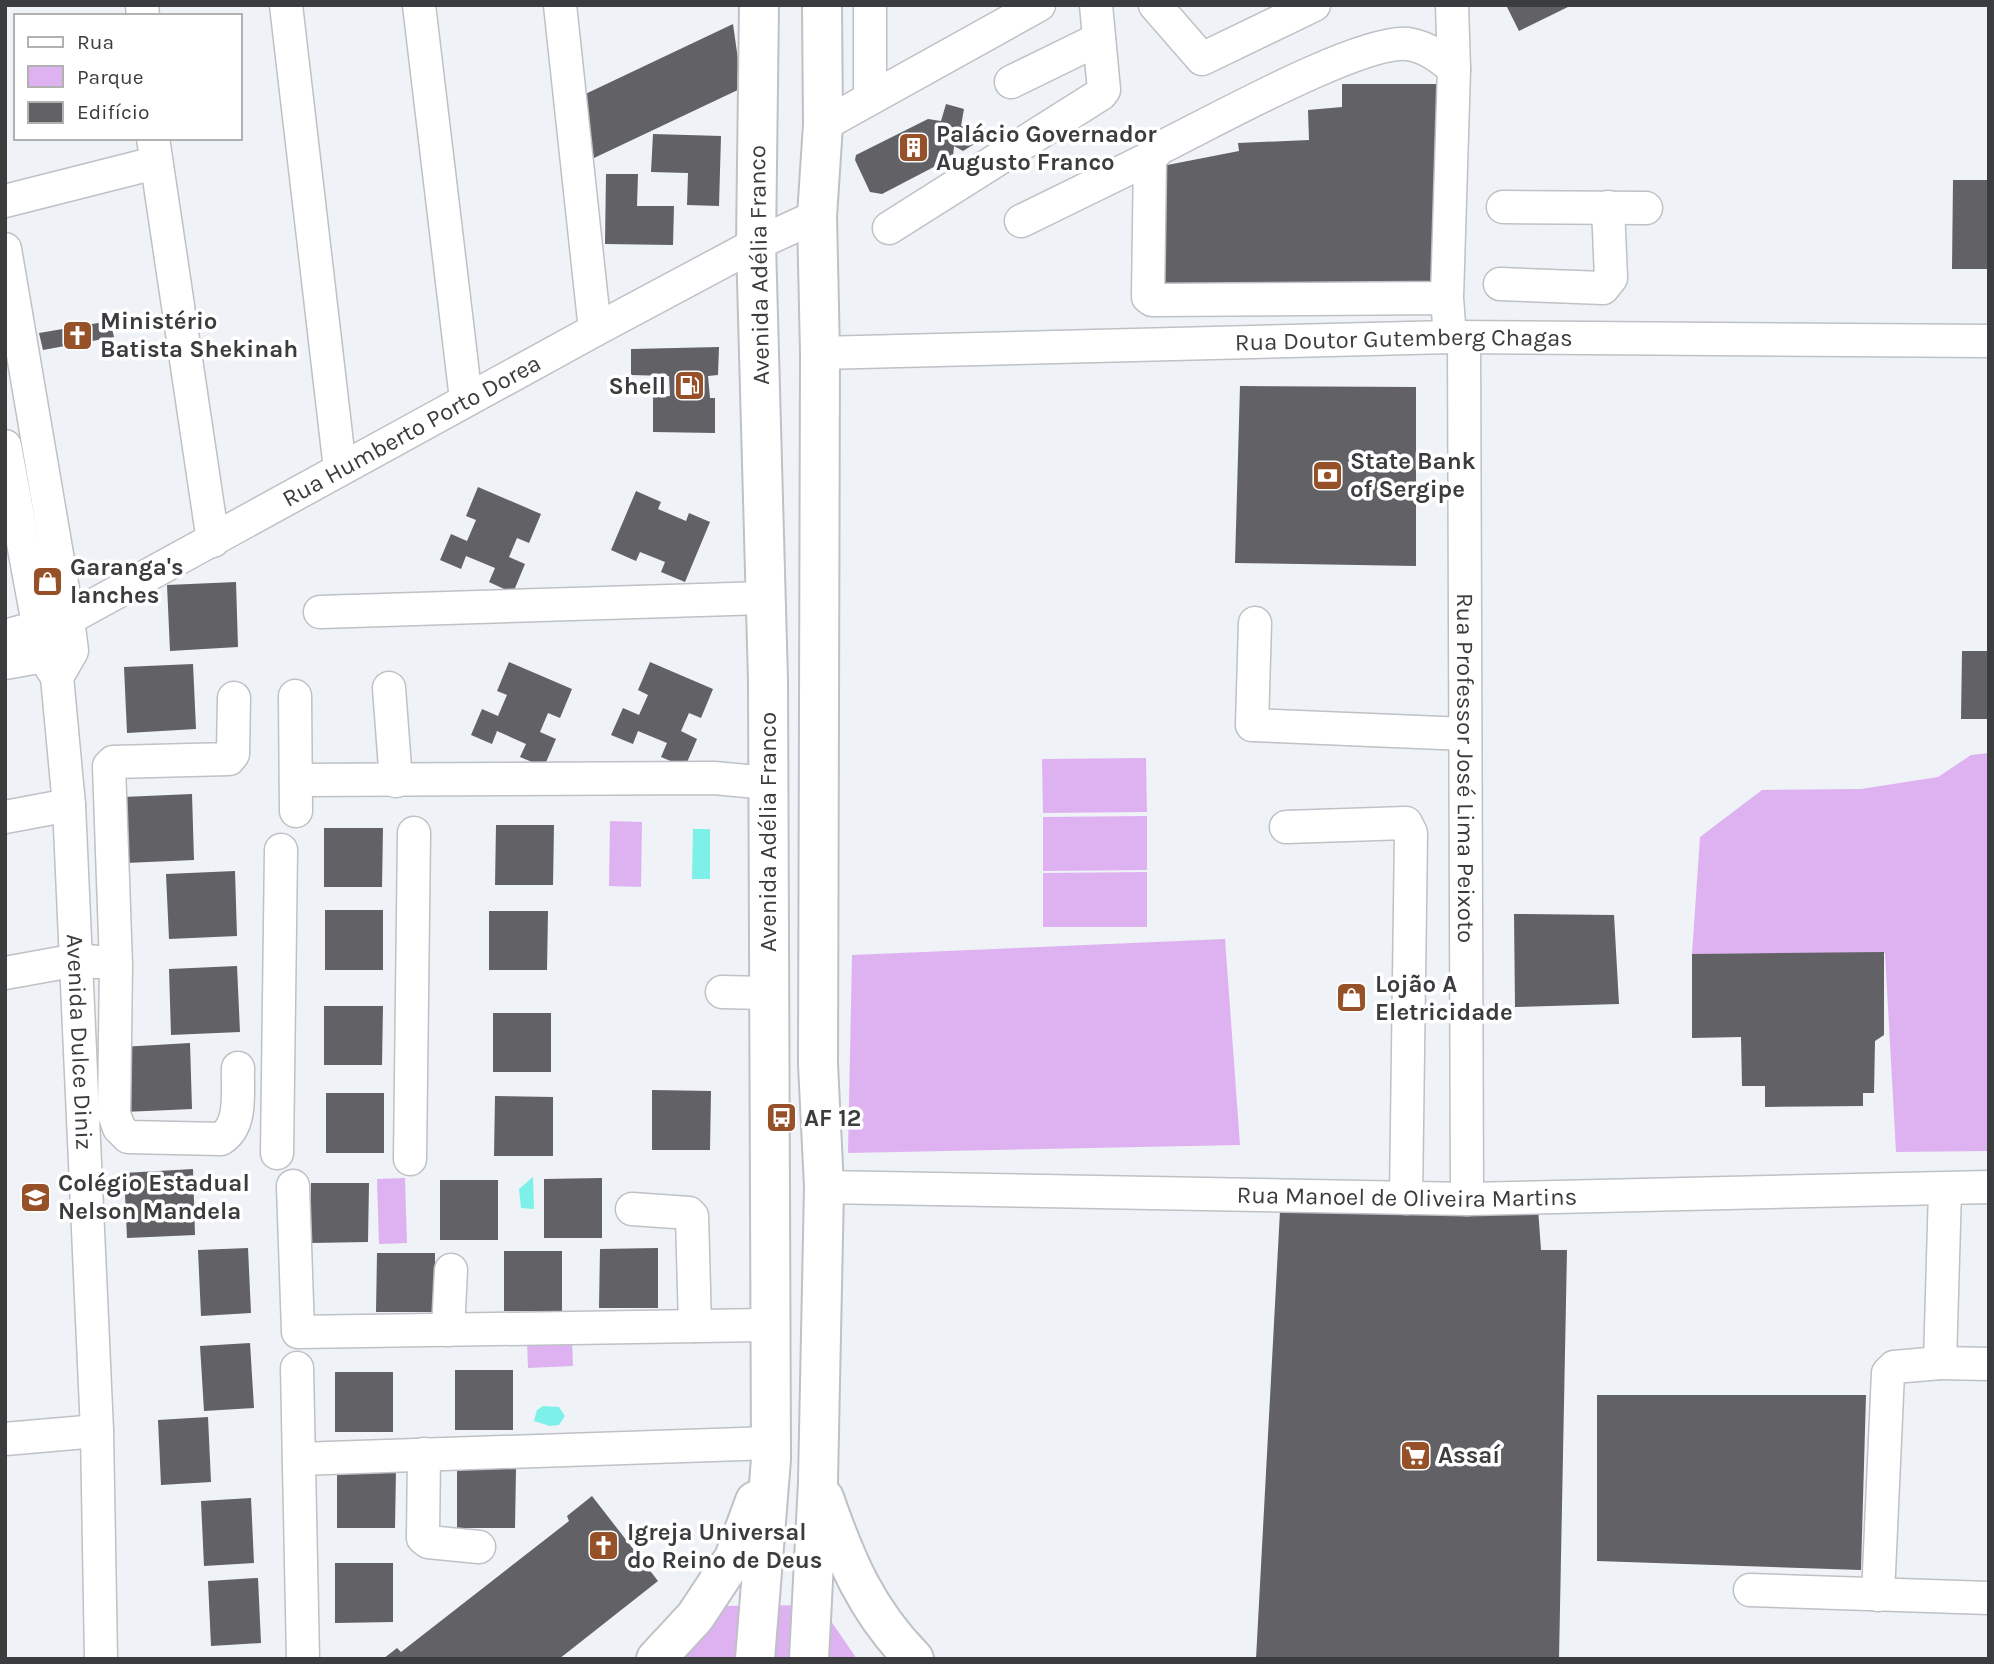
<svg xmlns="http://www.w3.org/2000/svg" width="1994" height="1664" font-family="Karla,sans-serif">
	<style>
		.green { fill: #deb2f1 }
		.water { fill: #7cf0e9 }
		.building { fill: #616166 }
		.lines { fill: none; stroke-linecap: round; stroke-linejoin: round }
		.minor-casing { stroke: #bec1c5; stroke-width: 35 }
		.major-casing { stroke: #bec1c5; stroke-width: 42 }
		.minor { stroke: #fff; stroke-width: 32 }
		.major { stroke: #fff; stroke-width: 38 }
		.labels { text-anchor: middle; stroke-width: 7; stroke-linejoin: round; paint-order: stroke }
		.poi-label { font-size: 24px; font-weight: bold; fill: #3b3c3e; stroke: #fff; text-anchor: start }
		.street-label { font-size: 24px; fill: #3b3c3e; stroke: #fff }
	</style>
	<rect width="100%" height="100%" fill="#eff2f6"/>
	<path class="green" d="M1989 753V1151L1896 1152 1885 953 1692 954 1700 837 1762 790 1861 789 1938 777 1971 755Z
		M1146 758 1147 812 1043 813 1042 759Z
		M1147 816V870L1043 871V817Z
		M610 821 642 822 641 887 609 886Z
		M1147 872V927H1043V873Z
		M1225 939 1240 1145 848 1153 852 955Z
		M405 1178 407 1243 379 1244 377 1179Z
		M572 1339 573 1366 528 1368 527 1341Z
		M820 1605 857 1659H672L721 1606Z"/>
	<path class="water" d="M693 829H710V879H692Z
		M533 1177 534 1209 521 1208 519 1189Z
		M543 1406 559 1407 565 1416 559 1425 550 1426 534 1421 537 1410Z"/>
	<path class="building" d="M1506 5H1572L1519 31Z
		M733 24 742 88 594 158 579 97Z
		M1342 84H1440L1434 284 1158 291 1157 167 1239 151 1238 143 1309 140 1308 110 1342 107Z
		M946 104 964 109 961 126 972 129 976 143 963 151 954 146 953 157 882 194 870 192 855 160 856 155 928 119 941 121Z
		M653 134 721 136 719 206 687 205 688 173 651 172Z
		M606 174H638L637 206H674L673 245 605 244Z
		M1953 180H1989V269H1952Z
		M110 321 114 337 43 350 39 333Z
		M719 347 718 375 708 376 710 398H715V433L653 432V397L670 396 669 376 631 375V349Z
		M1240 386 1416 387V566L1235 563Z
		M478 487 541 514 529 543 517 538 509 557 525 564 513 593 489 582 495 568 466 556 461 569 440 560 451 534 467 541 476 520 466 516Z
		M636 491 661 502 658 509 686 521 689 513 710 522 685 582 661 572 665 562 640 552 636 561 611 550Z
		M236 582 238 647 170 651 167 585Z
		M1962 651H1989V719H1961Z
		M509 662 572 689 560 718 548 713 540 732 556 739 544 767 520 757 526 744 497 731 492 744 471 735 482 709 498 716 507 695 497 691Z
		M650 662 713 689 701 718 689 713 681 731 697 739 685 767 661 757 667 743 638 731 633 744 611 735 623 708 639 715 648 695 638 690Z
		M193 664 196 729 127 733 124 667Z
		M192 794 194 860 126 863 123 797Z
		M496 825H554L553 885H495Z
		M324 828H383L382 887H324Z
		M235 871 237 936 169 939 166 874Z
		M325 910H383V970H325Z
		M489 911H548L547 970H489Z
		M1514 914 1614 915 1619 1004 1515 1007Z
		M1884 952V1035L1875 1041 1874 1093H1863V1106L1765 1107V1086H1742L1741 1037 1692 1038V954Z
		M237 966 240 1032 171 1035 169 969Z
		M324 1006H383L382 1065H324Z
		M493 1013H551V1072H493Z
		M190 1043 192 1109 124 1112 121 1047Z
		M652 1090 711 1091 710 1150H652Z
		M326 1093H384V1153H326Z
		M495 1096 553 1097V1156H494Z
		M193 1169 195 1235 127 1238 124 1173Z
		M602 1178V1238H544V1179Z
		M440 1180H498V1240H440Z
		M311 1183H369L368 1242 310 1243Z
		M1538 1208 1541 1250H1567L1559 1659H1256L1280 1211Z
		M248 1248 251 1313 201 1316 198 1250Z
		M658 1248V1308H599L600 1249Z
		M504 1251H562V1311H504Z
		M377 1253H435V1312H376Z
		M250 1343 254 1408 204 1411 200 1346Z
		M455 1370H513V1430H455Z
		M335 1372H393V1432H335Z
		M1597 1395H1866L1861 1570 1597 1561Z
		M208 1417 211 1482 161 1485 158 1420Z
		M337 1468H396L395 1528H337Z
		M516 1468 515 1528H457V1469Z
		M592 1496 658 1581 559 1659H383L397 1648 401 1652 569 1521 567 1516Z
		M251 1498 254 1563 204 1566 201 1501Z
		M335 1563H393V1622L335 1623Z
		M258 1578 261 1643 211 1646 208 1581Z"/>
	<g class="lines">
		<defs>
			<g id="minor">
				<path d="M142 5 143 16"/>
				<path d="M286 5 340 469"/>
				<path d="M419 5 466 399"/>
				<path d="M560 5 595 330"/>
				<path d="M870 5V97"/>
				<path d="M1155 5 1202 59 1314 5"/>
				<path d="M1452 5 1454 69"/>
				<path d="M1011 82 1099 39"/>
				<path d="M823 125 1039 5"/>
				<path d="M153 138 213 541"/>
				<path d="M5 201 155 163"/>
				<path d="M1503 207 1646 208"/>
				<path d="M1021 221 1150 158"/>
				<path d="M889 228 1101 94 1104 90 1096 5"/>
				<path d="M5 249 68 619 72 651 57 677"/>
				<path d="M1500 284 1603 288 1611 278 1608 207"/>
				<path d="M1447 298 1152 300 1148 297 1150 158 1160 148C1209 124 1361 39 1408 44 1427 47 1440 57 1454 69L1447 298 1450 337"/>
				<path id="s1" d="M1464 338 1467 1199"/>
				<path id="s2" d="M820 353 1450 337 1989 341"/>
				<path id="s3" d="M5 446 44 656 57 677 69 805 97 1431 101 1659"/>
				<path d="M320 612 766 598"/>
				<path d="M1255 623 1252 725 1465 734"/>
				<path id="s4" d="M5 636 68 619 595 330 756 244 817 216"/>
				<path d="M5 663 66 652"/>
				<path d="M389 688 396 781"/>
				<path d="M295 696 296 811"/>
				<path d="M234 698 233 754 229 759 113 762 109 766 116 965 114 1114 119 1128 128 1137 221 1139C243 1125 237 1092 238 1068"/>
				<path d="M296 780 714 778 768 783"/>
				<path d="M5 817 69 805"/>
				<path d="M1286 827 1406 823 1411 833 1406 1198"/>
				<path d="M5 973 77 960 97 962"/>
				<path d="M722 992 768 993"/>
				<path d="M277 1153 281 850"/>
				<path d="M410 1159 414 833"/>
				<path d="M293 1186 298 1332 770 1325"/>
				<path id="s5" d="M824 1187 1467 1199 1989 1187"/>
				<path d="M632 1209 689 1213 692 1216 695 1326"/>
				<path d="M448 1330 451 1270"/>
				<path d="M1940 1363 1989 1364"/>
				<path d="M297 1368 303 1659"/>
				<path d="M5 1439 97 1431"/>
				<path d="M424 1454 423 1538 428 1542 479 1547"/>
				<path d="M299 1459 771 1443"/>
				<path d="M1750 1590 1989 1598"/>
				<path d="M1878 1595 1888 1373 1894 1367 1940 1363 1945 1190"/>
			</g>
			<path id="major" d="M824 1498C846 1561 866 1610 914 1659
				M656 1659 695 1617 734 1558 755 1501
				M755 1659 771 1459 768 681 756 244 759 5
				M809 1659 818 1482 824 1187 818 1064 820 353 817 216 823 125 822 5"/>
		</defs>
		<use href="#minor" class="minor-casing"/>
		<use href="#major" class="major-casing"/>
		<use href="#minor" class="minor"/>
		<use href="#major" class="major"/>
	</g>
	<defs>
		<symbol id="building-square" viewBox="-11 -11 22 22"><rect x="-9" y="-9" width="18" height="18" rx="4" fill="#975128" stroke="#fff"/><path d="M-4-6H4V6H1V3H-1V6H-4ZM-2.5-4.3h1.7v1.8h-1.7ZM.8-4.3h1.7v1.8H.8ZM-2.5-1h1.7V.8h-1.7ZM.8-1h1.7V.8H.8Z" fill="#fff"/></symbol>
		<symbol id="church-square" viewBox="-11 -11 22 22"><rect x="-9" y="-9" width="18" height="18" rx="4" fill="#975128" stroke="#fff"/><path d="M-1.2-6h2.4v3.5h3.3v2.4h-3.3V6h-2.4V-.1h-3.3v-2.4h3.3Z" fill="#fff"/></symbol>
		<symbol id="fuel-square" viewBox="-11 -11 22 22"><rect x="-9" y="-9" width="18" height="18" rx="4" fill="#975128" stroke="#fff"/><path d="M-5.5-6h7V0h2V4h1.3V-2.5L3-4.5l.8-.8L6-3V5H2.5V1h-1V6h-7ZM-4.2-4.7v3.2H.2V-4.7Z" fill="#fff"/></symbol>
		<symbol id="bank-square" viewBox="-11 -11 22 22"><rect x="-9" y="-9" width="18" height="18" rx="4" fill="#975128" stroke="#fff"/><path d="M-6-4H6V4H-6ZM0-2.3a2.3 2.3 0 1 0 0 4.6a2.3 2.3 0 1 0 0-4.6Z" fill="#fff"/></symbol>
		<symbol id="shop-square" viewBox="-11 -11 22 22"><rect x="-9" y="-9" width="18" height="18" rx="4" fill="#975128" stroke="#fff"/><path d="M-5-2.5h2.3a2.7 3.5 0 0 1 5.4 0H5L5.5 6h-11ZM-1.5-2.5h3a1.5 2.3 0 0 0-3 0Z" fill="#fff"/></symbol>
		<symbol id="bus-square" viewBox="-11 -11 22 22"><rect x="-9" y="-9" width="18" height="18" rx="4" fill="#975128" stroke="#fff"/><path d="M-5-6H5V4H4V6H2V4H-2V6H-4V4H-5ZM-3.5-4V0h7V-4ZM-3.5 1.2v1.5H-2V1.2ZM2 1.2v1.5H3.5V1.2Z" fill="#fff"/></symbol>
		<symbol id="school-square" viewBox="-11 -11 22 22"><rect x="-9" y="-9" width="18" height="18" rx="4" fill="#975128" stroke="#fff"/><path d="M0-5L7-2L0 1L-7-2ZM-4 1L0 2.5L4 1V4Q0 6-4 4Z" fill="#fff"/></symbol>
		<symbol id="supermarket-square" viewBox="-11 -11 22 22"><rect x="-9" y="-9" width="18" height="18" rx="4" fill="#975128" stroke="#fff"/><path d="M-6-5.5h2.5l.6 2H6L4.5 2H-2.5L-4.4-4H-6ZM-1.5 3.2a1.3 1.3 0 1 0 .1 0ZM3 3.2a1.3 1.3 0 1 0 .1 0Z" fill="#fff"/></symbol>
	</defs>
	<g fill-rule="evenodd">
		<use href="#building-square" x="896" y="130" width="35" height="35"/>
		<use href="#church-square" x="60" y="318" width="35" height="35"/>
		<use href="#fuel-square" x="672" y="368" width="35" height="35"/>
		<use href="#bank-square" x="1310" y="458" width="35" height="35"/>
		<use href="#shop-square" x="30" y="564" width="35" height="35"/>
		<use href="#shop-square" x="1334" y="980" width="35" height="35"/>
		<use href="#bus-square" x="764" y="1100" width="35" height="35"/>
		<use href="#school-square" x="18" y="1180" width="35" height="35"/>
		<use href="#supermarket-square" x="1398" y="1438" width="35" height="35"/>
		<use href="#church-square" x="586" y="1528" width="35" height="35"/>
	</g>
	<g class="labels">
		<g class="poi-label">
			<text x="936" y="142">Palácio Governador<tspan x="936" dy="28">Augusto Franco</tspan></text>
			<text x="100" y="329">Ministério<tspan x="100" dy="28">Batista Shekinah</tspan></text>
			<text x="666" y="394" text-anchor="end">Shell</text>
			<text x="1350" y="469">State Bank<tspan x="1350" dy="28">of Sergipe</tspan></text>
			<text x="70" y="575">Garanga's<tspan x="70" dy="28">lanches</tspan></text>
			<text x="1375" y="992">Lojão A<tspan x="1375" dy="28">Eletricidade</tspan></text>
			<text x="804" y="1126">AF 12</text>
			<text x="58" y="1191">Colégio Estadual<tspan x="58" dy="28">Nelson Mandela</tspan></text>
			<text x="1438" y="1463">Assaí</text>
			<text x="627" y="1540">Igreja Universal<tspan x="627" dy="28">do Reino de Deus</tspan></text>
		</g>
		<g class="street-label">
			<text transform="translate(759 265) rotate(-91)" y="8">Avenida Adélia Franco</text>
			<text dy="8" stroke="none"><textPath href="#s2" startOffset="584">Rua Doutor Gutemberg Chagas</textPath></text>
			<text dy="8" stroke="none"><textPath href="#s4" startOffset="457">Rua Humberto Porto Dorea</textPath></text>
			<text dy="8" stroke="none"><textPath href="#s1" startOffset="430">Rua Professor José Lima Peixoto</textPath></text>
			<text transform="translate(768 832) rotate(-90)" y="8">Avenida Adélia Franco</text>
			<text dy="8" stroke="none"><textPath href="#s3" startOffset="604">Avenida Dulce Diniz</textPath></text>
			<text dy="8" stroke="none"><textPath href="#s5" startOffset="583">Rua Manoel de Oliveira Martins</textPath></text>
		</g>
	</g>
	<rect width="1994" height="1664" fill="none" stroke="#3b3c3e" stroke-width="14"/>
	<rect x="14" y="14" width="228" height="126" fill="#ffffff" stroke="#b1b1b2" stroke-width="2"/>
	<rect x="28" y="37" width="35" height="10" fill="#ffffff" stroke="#b1b1b2" stroke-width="2"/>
	<text x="77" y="49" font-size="21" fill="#3b3c3e">Rua</text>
	<rect x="28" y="66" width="35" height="21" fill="#deb2f1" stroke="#b1b1b2" stroke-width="2"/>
	<text x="77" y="84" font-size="21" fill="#3b3c3e">Parque</text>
	<rect x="28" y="102" width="35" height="21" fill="#616166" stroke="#b1b1b2" stroke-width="2"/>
	<text x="77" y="119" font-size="21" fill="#3b3c3e">Edifício</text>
</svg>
